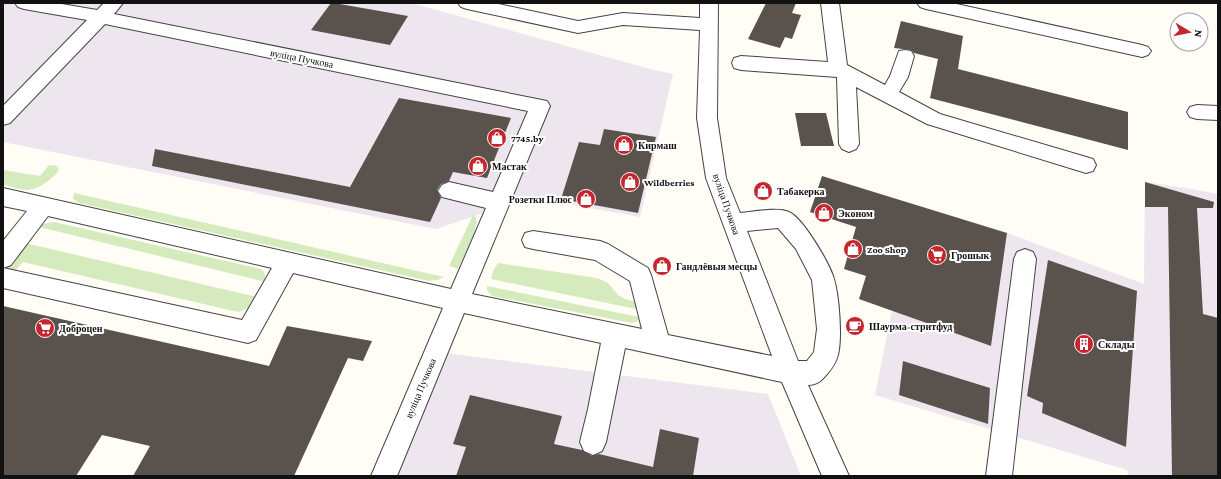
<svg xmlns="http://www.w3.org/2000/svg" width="1221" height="479" font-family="'Crimson Pro',serif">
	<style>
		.industrial { fill: #eee6ef }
		.green { fill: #d5ebbd }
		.building { fill: #5a524d }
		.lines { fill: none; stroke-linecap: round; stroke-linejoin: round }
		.minor-casing { stroke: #444; stroke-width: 2 }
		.minor { fill: #fff; fill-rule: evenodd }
		.labels { text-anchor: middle; stroke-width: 4; stroke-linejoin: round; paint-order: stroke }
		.street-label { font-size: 10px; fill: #111; stroke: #fff }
		.poi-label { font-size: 10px; font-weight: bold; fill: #111; stroke: #fff; text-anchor: start }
	</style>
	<rect width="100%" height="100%" fill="#fffdf5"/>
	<path class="industrial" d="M3 3H411L650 69 673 74 640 217 530 197 436 229 3 142Z
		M1145 182 1192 189 1218 194V476H1128L1127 470 875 395 892 311 991 346 1007 233 1144 284Z
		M445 353 768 394 801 476H393Z"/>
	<path class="green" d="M49 165 57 166 59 170C53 179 39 189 28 190 20 190 11 186 3 185V170L40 176Z
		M74 193 444 277 438 280 429 281 79 203 73 199Z
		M474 213 477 222 473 236 458 269 449 266Z
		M54 222 261 269 264 272 266 282 39 227 43 224Z
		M25 243 257 297 247 309 238 312 23 262 15 271 5 269Z
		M498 263 597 278 608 283 619 296 628 300 637 302 636 309 491 279 493 271Z
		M487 286 639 317 638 321 632 323 492 296 487 290Z"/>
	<path class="building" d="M331 3H334L408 16 390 45 311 30Z
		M766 3H796L792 13 801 15 792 39 785 37 780 48 748 39Z
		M901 21 963 36 958 69 1128 112V150L930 98 938 59 914 53 911 50 894 48Z
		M399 98 511 118 487 178 453 172 449 181 441 184 437 190 441 198 430 222 152 166 155 149 350 187Z
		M795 113H826L834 146H801Z
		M604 129 656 137 638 213 561 199 579 142 600 145Z
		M822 176 1007 233 991 346 859 299 866 276 844 269 856 227 810 212Z
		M1145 182 1214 202 1213 208H1197L1203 314 1218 318V476H1172L1168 207H1145Z
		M1048 260 1137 291 1126 447 1042 413 1043 403 1027 396Z
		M3 306 269 366 287 326 372 341 363 361 348 358 294 476H133L150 446 102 435 76 476H3Z
		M903 361 990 388 988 424 899 395Z
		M470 395 562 416 554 444 582 450 592 456 599 454 653 467 660 429 699 438 693 476H456L466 447 453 444Z"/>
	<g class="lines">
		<defs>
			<path id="minor" d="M15 3H56L97 10 104 3H123L114 14 547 101 550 106 472 294 642 329 630 281 595 260 533 249 525 247 522 240 525 233 533 231 600 241 608 244 648 268 651 275 668 335 772 356 706 178 697 118 700 30 623 25 578 33 467 9 461 7 458 3H494L578 21 623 13 700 18V3H718L717 118 726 178 740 213C753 212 777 207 789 212 803 218 830 264 834 279 839 295 843 342 837 358 835 364 832 368 828 373 822 380 818 385 808 385L849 476H822L782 382 625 348 606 442 602 451 593 455 584 451 580 442 588 409 601 343 464 313 397 476H371L443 308 293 273 256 340 248 343 3 288V268L242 320 272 268 48 216 11 265 3 268V241L27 211 3 206V188L451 289 486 208 442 197 438 191 442 185 449 182 493 192 528 111 105 24 10 123 3 125V106L87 20 24 9 18 7ZM778 228 796 249 812 280 817 329 814 352 807 361H798L747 231Z
				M821 3H839L847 65 885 85 890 76 899 51 905 50 911 51 914 56 908 77 899 92 940 114 1093 159 1096 165 1093 171 1086 173 927 124 856 87 859 144 856 149 849 152 842 149 839 144 837 77 741 70 734 68 732 63 734 58 741 56 828 62Z
				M917 3H952L1142 45 1148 47 1151 51 1148 55 1142 57 926 9 920 7Z
				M1197 105 1218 106V120L1197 119 1190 117 1187 112 1190 107Z
				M1025 249 1033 252 1036 259 1012 476H986L1014 259 1017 252Z"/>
		</defs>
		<use href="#minor" class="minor-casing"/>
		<use href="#minor" class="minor"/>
	</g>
	<defs>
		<symbol id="shop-disc" viewBox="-11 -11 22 22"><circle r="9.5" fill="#c4262e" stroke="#fff"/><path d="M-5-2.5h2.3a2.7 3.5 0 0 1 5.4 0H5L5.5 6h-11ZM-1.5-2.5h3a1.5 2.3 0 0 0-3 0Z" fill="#fff"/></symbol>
		<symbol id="supermarket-disc" viewBox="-11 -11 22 22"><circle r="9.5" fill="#c4262e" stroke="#fff"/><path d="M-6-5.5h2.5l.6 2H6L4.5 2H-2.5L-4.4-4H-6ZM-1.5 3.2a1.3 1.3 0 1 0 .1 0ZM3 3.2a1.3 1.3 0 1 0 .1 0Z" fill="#fff"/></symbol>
		<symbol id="cafe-disc" viewBox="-11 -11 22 22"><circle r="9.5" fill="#c4262e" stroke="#fff"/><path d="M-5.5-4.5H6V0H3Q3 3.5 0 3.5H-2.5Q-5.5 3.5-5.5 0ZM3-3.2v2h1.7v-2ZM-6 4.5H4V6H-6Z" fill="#fff"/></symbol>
		<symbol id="building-disc" viewBox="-11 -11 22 22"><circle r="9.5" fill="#c4262e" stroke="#fff"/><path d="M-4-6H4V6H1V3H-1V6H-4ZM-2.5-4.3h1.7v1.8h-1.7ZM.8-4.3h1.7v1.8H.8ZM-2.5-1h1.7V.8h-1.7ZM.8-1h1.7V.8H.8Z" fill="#fff"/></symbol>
	</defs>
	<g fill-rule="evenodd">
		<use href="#shop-disc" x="486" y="127" width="22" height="22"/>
		<use href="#shop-disc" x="613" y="134" width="22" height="22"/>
		<use href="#shop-disc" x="467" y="155" width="22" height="22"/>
		<use href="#shop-disc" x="619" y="171" width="22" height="22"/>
		<use href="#shop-disc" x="752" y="180" width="22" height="22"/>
		<use href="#shop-disc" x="575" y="188" width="22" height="22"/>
		<use href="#shop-disc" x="813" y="202" width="22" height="22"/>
		<use href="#shop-disc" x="842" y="238" width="22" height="22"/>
		<use href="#supermarket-disc" x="926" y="244" width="22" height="22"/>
		<use href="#shop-disc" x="651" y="255" width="22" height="22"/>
		<use href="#cafe-disc" x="844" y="315" width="22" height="22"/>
		<use href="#supermarket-disc" x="34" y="317" width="22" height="22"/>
		<use href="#building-disc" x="1073" y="333" width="22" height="22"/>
	</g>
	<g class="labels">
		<g class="street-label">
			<text transform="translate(302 58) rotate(11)" y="4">вуліца Пучкова</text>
			<text transform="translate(727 204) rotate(71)" y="4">вуліца Пучкова</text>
			<text transform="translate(420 388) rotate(-67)" y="4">вуліца Пучкова</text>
		</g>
		<g class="poi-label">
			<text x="511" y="142">7745.by</text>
			<text x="638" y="149">Кирмаш</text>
			<text x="492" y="170">Мастак</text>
			<text x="644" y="186">Wildberries</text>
			<text x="777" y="195">Табакерка</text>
			<text x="572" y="203" text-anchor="end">Розетки Плюс</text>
			<text x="838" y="217">Эконом</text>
			<text x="867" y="253">Zoo Shop</text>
			<text x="951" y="259">Грошык</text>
			<text x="676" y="270">Гандлёвыя месцы</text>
			<text x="869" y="330">Шаурма-стритфуд</text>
			<text x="59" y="332">Доброцен</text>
			<text x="1098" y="348">Склады</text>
		</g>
	</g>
	<rect width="1221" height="479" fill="none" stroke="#111111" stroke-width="8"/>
	<g transform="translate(1189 32) rotate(100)"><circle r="19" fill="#ffffff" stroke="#a0a0a0"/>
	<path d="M0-3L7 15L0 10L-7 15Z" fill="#c4262e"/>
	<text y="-6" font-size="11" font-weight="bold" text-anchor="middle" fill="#111111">N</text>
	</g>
</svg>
